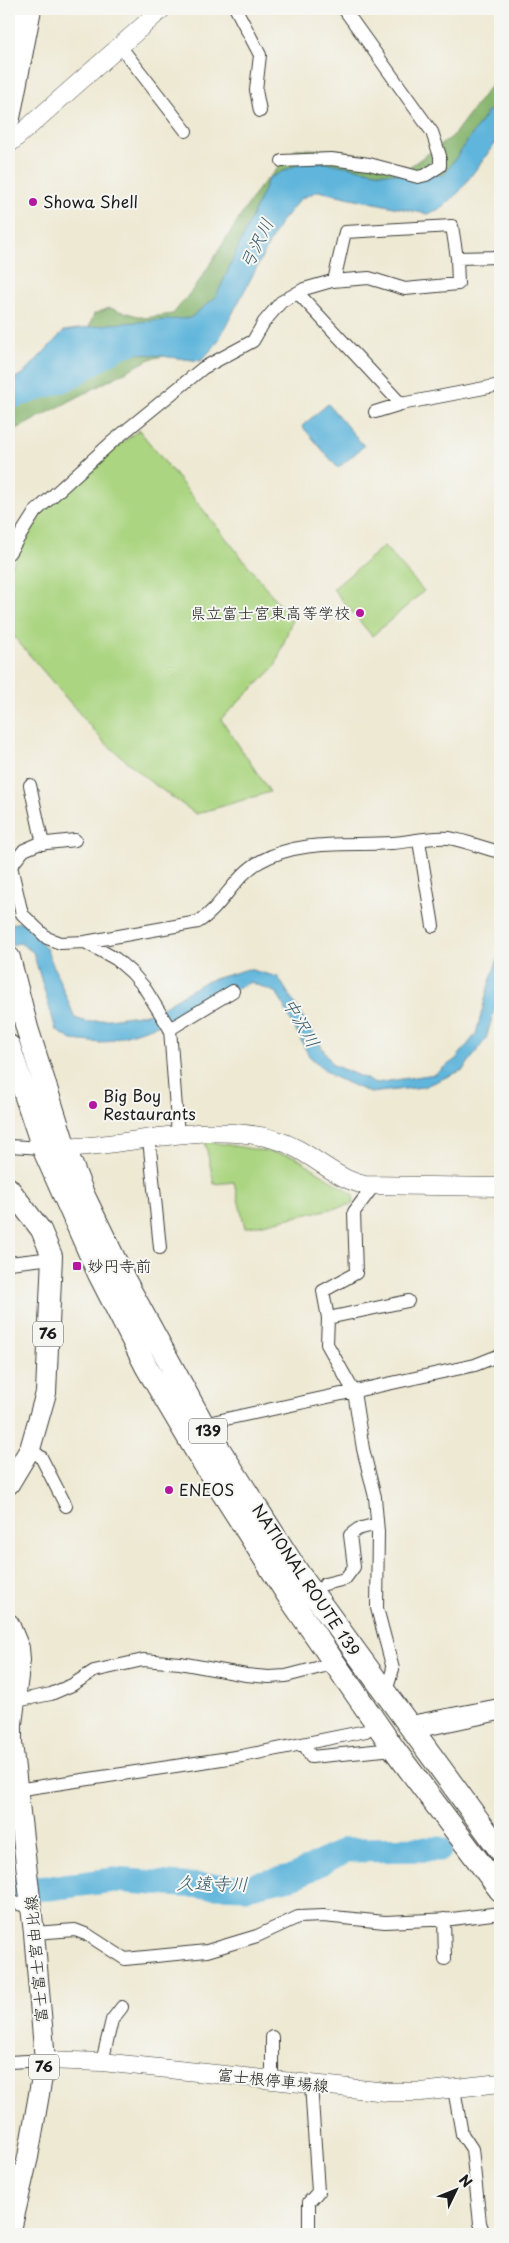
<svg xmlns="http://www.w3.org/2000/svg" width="509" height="2243" font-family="'Playpen Sans','Klee One',sans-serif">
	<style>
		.green { fill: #abd581; stroke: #64784e }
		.forest { fill: #88b66f; stroke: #526946 }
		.water { fill: #5eb5db; stroke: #3d687c }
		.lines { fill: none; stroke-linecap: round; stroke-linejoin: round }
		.river { stroke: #5eb5db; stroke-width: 25 }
		.street-casing { stroke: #3c3b37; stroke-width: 14 }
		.secondary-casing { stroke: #3c3b37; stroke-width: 19 }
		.primary-casing { stroke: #3c3b37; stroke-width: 22 }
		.highway-casing { stroke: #3c3b37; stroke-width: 24 }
		.street { stroke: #fff; stroke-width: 12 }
		.secondary { stroke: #fff; stroke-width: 18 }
		.primary { stroke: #fff; stroke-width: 20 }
		.highway { stroke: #fff; stroke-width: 22 }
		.poi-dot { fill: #b5179e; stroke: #f6f6f2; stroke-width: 2 }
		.labels { text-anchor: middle; stroke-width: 4; stroke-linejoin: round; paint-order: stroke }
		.shield { fill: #f6f6f2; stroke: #5d5d5c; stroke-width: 1 }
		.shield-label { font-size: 15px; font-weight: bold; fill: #1c1c1c }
		.poi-label { font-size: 16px; fill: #1c1c1c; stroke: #f6f6f2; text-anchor: start }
		.street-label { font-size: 16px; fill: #1c1c1c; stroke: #f6f6f2 }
		.water-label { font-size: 18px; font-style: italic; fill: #365968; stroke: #f6f6f2 }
	</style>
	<rect width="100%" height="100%" fill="#f6f6f2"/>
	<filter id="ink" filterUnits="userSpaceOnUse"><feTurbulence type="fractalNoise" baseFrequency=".02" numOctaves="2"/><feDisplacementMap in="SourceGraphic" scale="10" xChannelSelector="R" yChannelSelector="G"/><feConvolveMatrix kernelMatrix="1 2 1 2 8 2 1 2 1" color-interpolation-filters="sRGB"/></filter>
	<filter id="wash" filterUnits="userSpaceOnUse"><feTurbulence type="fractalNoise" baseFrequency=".0096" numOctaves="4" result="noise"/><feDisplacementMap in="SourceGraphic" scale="20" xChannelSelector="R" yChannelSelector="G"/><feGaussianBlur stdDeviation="1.12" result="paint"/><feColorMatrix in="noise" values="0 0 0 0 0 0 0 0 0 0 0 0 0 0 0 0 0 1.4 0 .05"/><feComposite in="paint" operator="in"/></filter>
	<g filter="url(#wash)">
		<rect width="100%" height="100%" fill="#eee9d3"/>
		<path class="green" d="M139 430 292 620 275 667 221 719 270 792 196 814 151 782 103 741 9 631V570L51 497Z
			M384 546 424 591 372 636 333 589Z
			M205 1141 294 1156 354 1195 353 1204 245 1228 234 1182 214 1184Z"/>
		<path class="forest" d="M500 73V114L450 189 319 182 279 210 201 348 150 359 9 433V389L84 341 94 314 109 308 145 318 173 314 198 283 258 189 296 149 340 150 409 167 452 137Z"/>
		<path class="water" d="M500 94V137L459 192 442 208 427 214 318 191 300 199 280 223 217 343 201 361 137 353 100 359 68 378 9 406V381L23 374 64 331 110 324 190 318 216 297 269 178 309 159 381 173 444 175Z
			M328 404 364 446 338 468 302 426Z
			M23 922 46 948 75 1018 87 1022 153 1013 204 982 248 969 278 977 333 1065 376 1083 435 1074 456 1059 476 1034 489 984 500 953V990L486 1039 463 1070 423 1087 370 1093 332 1076 309 1056 277 993 250 982 161 1024 101 1043 72 1040 56 1030 33 952 20 943 9 945V924Z"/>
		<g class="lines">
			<path class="river" d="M9 398 68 378 118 347 130 343
				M9 1890 49 1888 114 1880 182 1885 246 1887 295 1876 346 1850 440 1849"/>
		</g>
	</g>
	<g filter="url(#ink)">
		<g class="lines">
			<defs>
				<path id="street" d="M236 9 260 55 256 90 260 111
					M120 46 186 131
					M282 161 331 159 369 164 418 177 426 175 440 166V156L432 132 344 9
					M334 281 345 232 452 226 457 258
					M298 293 401 404
					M375 412 401 404 500 385
					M9 553 35 512 112 442 203 368 253 341 264 322 281 302 304 289 332 281 369 278 405 289 458 284 457 258 500 257
					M30 785 43 844
					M419 841 433 926
					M9 866H11L22 914 47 938 60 943 85 942 116 959 132 973 144 987 170 1029 178 1135
					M11 866 24 850 38 844 75 840
					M85 942 198 922C223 907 234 875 261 861 301 839 347 846 392 843 410 842 431 836 449 838 466 841 483 848 500 852
					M170 1029 233 991
					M149 1139 160 1248
					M9 1146 43 1148
					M374 1185 354 1212 356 1273 323 1291 328 1318 327 1344 354 1392 363 1449 375 1497 378 1532 377 1608 393 1669 385 1694
					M9 1263 44 1259 52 1256
					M328 1318 408 1301
					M203 1424 475 1365 500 1355
					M30 1449 41 1457 66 1506
					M325 1584 345 1579 354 1567 350 1535 358 1529 377 1524
					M16 1701 51 1694 72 1685 94 1671 143 1660 180 1663 246 1675 269 1677 286 1676 336 1663
					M406 1723 500 1705
					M429 1729 500 1714
					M304 1744 311 1757 394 1749
					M16 1790 242 1756 366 1731
					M9 1901 32 1908
					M444 1919 445 1959
					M34 1933 75 1930 88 1935 125 1959 207 1951 257 1936 298 1917 323 1916 385 1922 452 1919 500 1913
					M9 2062 45 2060
					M102 2062 112 2020 122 2007
					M272 2080V2037
					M454 2089 462 2134 472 2149 480 2223 484 2234
					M309 2234V2202L318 2192 311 2084"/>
				<path id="secondary" d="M9 144 162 9
					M54 1148C126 1148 206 1119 277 1140 302 1148 320 1165 343 1177 350 1181 357 1183 364 1185L500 1187
					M45 2060 102 2062 387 2092H421L500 2083"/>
				<path id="primary" d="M9 1188 41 1230 52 1256 46 1393 30 1449 9 1484
					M9 1624 19 1648 20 1660 12 1724V1743L34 1933 45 2060 28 2157 10 2234"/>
				<path id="highway" d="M9 24 12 9
					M9 118 30 9
					M9 958 27 1028 65 1148 83 1194 124 1279 203 1424 299 1574 500 1850
					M9 1046 43 1148 99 1274 147 1368 196 1451 289 1597 394 1749 500 1890"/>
			</defs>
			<use href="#street" class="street-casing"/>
			<use href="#secondary" class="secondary-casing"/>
			<use href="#primary" class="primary-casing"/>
			<use href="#highway" class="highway-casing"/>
			<use href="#street" class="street"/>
			<use href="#secondary" class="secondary"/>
			<use href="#primary" class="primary"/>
			<use href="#highway" class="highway"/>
		</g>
	</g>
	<g class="poi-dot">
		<circle cx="33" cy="202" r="5"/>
		<circle cx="360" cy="613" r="5"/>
		<circle cx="93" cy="1105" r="5"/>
		<rect x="72" y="1261" width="10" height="10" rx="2.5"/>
		<circle cx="169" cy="1490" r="5"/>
	</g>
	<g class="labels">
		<g class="shield">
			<rect x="33" y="1321.5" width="30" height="25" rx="4"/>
			<rect x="189" y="1418.5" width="38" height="25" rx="4"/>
			<rect x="29" y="2054.5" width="30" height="25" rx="4"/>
		</g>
		<g class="shield-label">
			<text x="48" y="1339">76</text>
			<text x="208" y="1436">139</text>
			<text x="44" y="2072">76</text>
		</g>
		<g class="poi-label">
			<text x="43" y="208">Showa Shell</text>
			<text x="350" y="619" text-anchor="end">県立富士宮東高等学校</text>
			<text x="103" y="1102">Big Boy<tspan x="103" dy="18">Restaurants</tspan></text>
			<text x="87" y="1272">妙円寺前</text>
			<text x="179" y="1496">ENEOS</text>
		</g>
		<g class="street-label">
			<text transform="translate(306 1580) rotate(56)" y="6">NATIONAL ROUTE 139</text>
			<text transform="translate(36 1959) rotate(-95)" y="6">富士富士宮由比線</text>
			<text transform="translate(273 2080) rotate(6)" y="6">富士根停車場線</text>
		</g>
		<g class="water-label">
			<text transform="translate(257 244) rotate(-64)" y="6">弓沢川</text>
			<text transform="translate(301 1023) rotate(60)" y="6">中沢川</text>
			<text transform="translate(212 1884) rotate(1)" y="6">久遠寺川</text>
		</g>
	</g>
	<rect width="509" height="2243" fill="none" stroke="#f6f6f2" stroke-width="30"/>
	<g transform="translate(456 2190) rotate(47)" stroke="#f6f6f2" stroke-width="4" paint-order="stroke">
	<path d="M0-4L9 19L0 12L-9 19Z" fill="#1c1c1c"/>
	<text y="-8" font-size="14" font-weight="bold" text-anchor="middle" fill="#1c1c1c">N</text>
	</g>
</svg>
